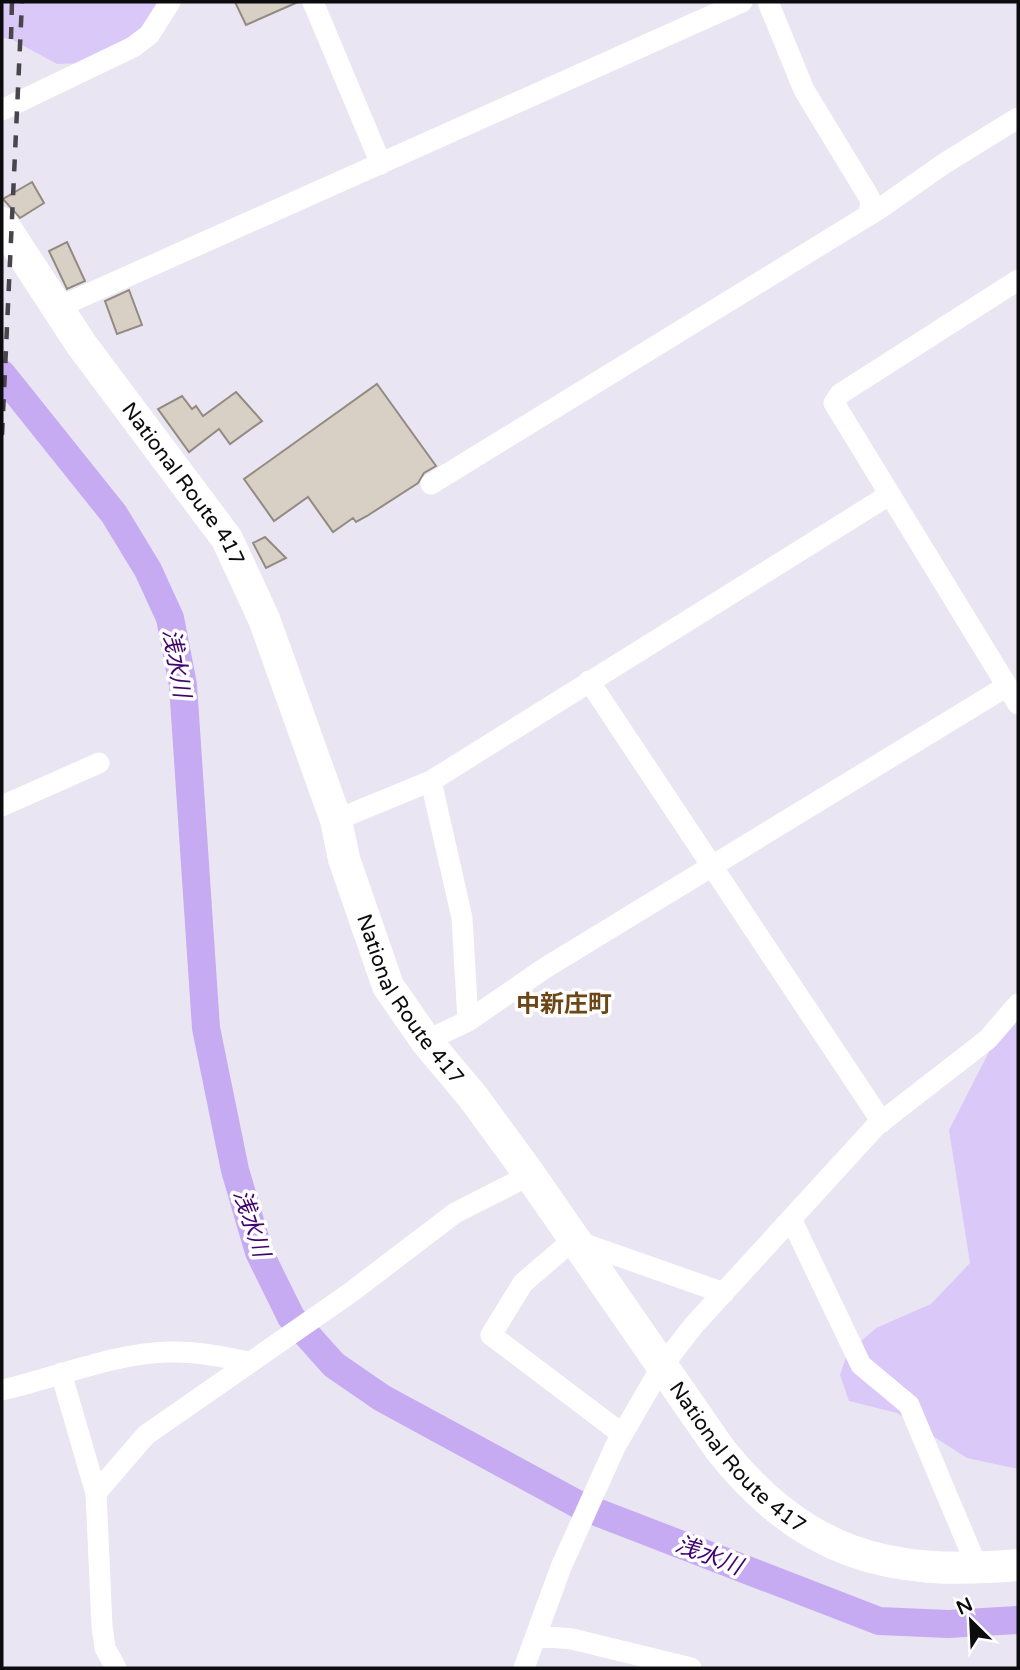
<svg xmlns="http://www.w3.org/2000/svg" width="1020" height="1670" font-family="'Varela Round','Noto Sans JP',sans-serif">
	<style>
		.green { fill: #dac9f8 }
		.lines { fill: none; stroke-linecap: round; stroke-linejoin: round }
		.river { stroke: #c6abf2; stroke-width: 28 }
		.building { fill: #d8cfc5; stroke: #938a81; stroke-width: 2 }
		.minor { stroke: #fff; stroke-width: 21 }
		.highway { stroke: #fff; stroke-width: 32 }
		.rail { stroke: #48464c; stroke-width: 4.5; stroke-dasharray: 12 12; stroke-linecap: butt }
		.labels { text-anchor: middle; stroke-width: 7; stroke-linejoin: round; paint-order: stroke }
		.street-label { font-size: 21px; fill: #0c0b0e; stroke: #fff }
		.water-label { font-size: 23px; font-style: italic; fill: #40026f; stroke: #fff }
		.quarter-label { font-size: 24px; font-weight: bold; fill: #6c4617; stroke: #fff }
	</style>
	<rect width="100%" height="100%" fill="#eae5f2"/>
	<path class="green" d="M2 2H171L136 42 91 63 57 64 11 39 2 38Z
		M1018 995V1469L967 1458 897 1413 849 1401 840 1375 847 1354 876 1328 931 1304 970 1263 949 1130Z"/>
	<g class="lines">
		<path class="river" d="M2 374 114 514 148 570 170 618 183 685 206 1028 235 1170 259 1252 291 1317 334 1365 382 1398 581 1506 879 1621 948 1624 1018 1620"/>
	</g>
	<path class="building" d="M235 2H298L246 25Z
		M32 182 44 203 20 218 3 199Z
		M67 242 85 281 67 289 49 251Z
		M129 290 142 325 117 334 105 301Z
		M377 384 436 466 424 473 418 483 367 516 356 522 353 518 333 532 308 497 274 521 244 479Z
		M236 392 262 421 230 444 219 429 189 452 158 409 182 396 192 409 196 406 203 416Z
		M265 537 286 558 266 568 253 543Z"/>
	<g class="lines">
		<path class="minor" d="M313 2 381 164
			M768 2 804 90 869 197 871 204 868 216
			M2 110 133 47 149 35 170 2
			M1018 280 840 394 834 403 1018 704
			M59 307 742 2
			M431 484 882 207 945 163 1018 118
			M589 681 882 1122
			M431 781 462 918 468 1021
			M2 806 99 763
			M336 820 431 781 889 495
			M426 1041 468 1021 545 968 1007 686
			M792 1221 861 1365 909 1405 978 1569
			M61 1373 96 1493 102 1626 105 1648 116 1668
			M2 1390C55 1378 114 1353 169 1352 197 1351 223 1357 249 1362
			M622 1434 491 1335 523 1283 573 1240 724 1293
			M96 1493 146 1435 350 1293 455 1213 530 1175
			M538 1636 572 1639 691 1668
			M524 1668 561 1567 615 1447 662 1366 694 1325 876 1126 988 1039 1018 1004"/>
		<path class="highway" id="s1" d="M2 223 81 344 227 539 264 619 336 820 344 859 388 986 426 1041 473 1097 530 1175 719 1448C802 1554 889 1577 1018 1565"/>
		<path class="rail" d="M11 39 12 2
			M2 435 22 2"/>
	</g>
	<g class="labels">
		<g class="street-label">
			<text dy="7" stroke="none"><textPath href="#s1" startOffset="318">National Route 417</textPath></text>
			<text dy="7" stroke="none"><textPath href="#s1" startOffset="886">National Route 417</textPath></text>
			<text dy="7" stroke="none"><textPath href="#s1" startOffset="1452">National Route 417</textPath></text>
		</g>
		<g class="water-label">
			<text transform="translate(177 663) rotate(80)" y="8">浅水川</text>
			<text transform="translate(252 1223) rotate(72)" y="8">浅水川</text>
			<text transform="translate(709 1555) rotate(21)" y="8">浅水川</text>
		</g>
		<g class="quarter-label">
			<text x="564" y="1012">中新庄町</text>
		</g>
	</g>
	<rect width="1020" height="1670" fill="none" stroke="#0c0b0e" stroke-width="7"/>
	<g transform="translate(971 1621) rotate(336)" stroke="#ffffff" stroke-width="5" paint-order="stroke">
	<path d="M0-5L12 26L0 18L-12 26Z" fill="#0c0b0e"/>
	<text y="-10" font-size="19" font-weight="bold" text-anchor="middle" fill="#0c0b0e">N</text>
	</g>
</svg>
